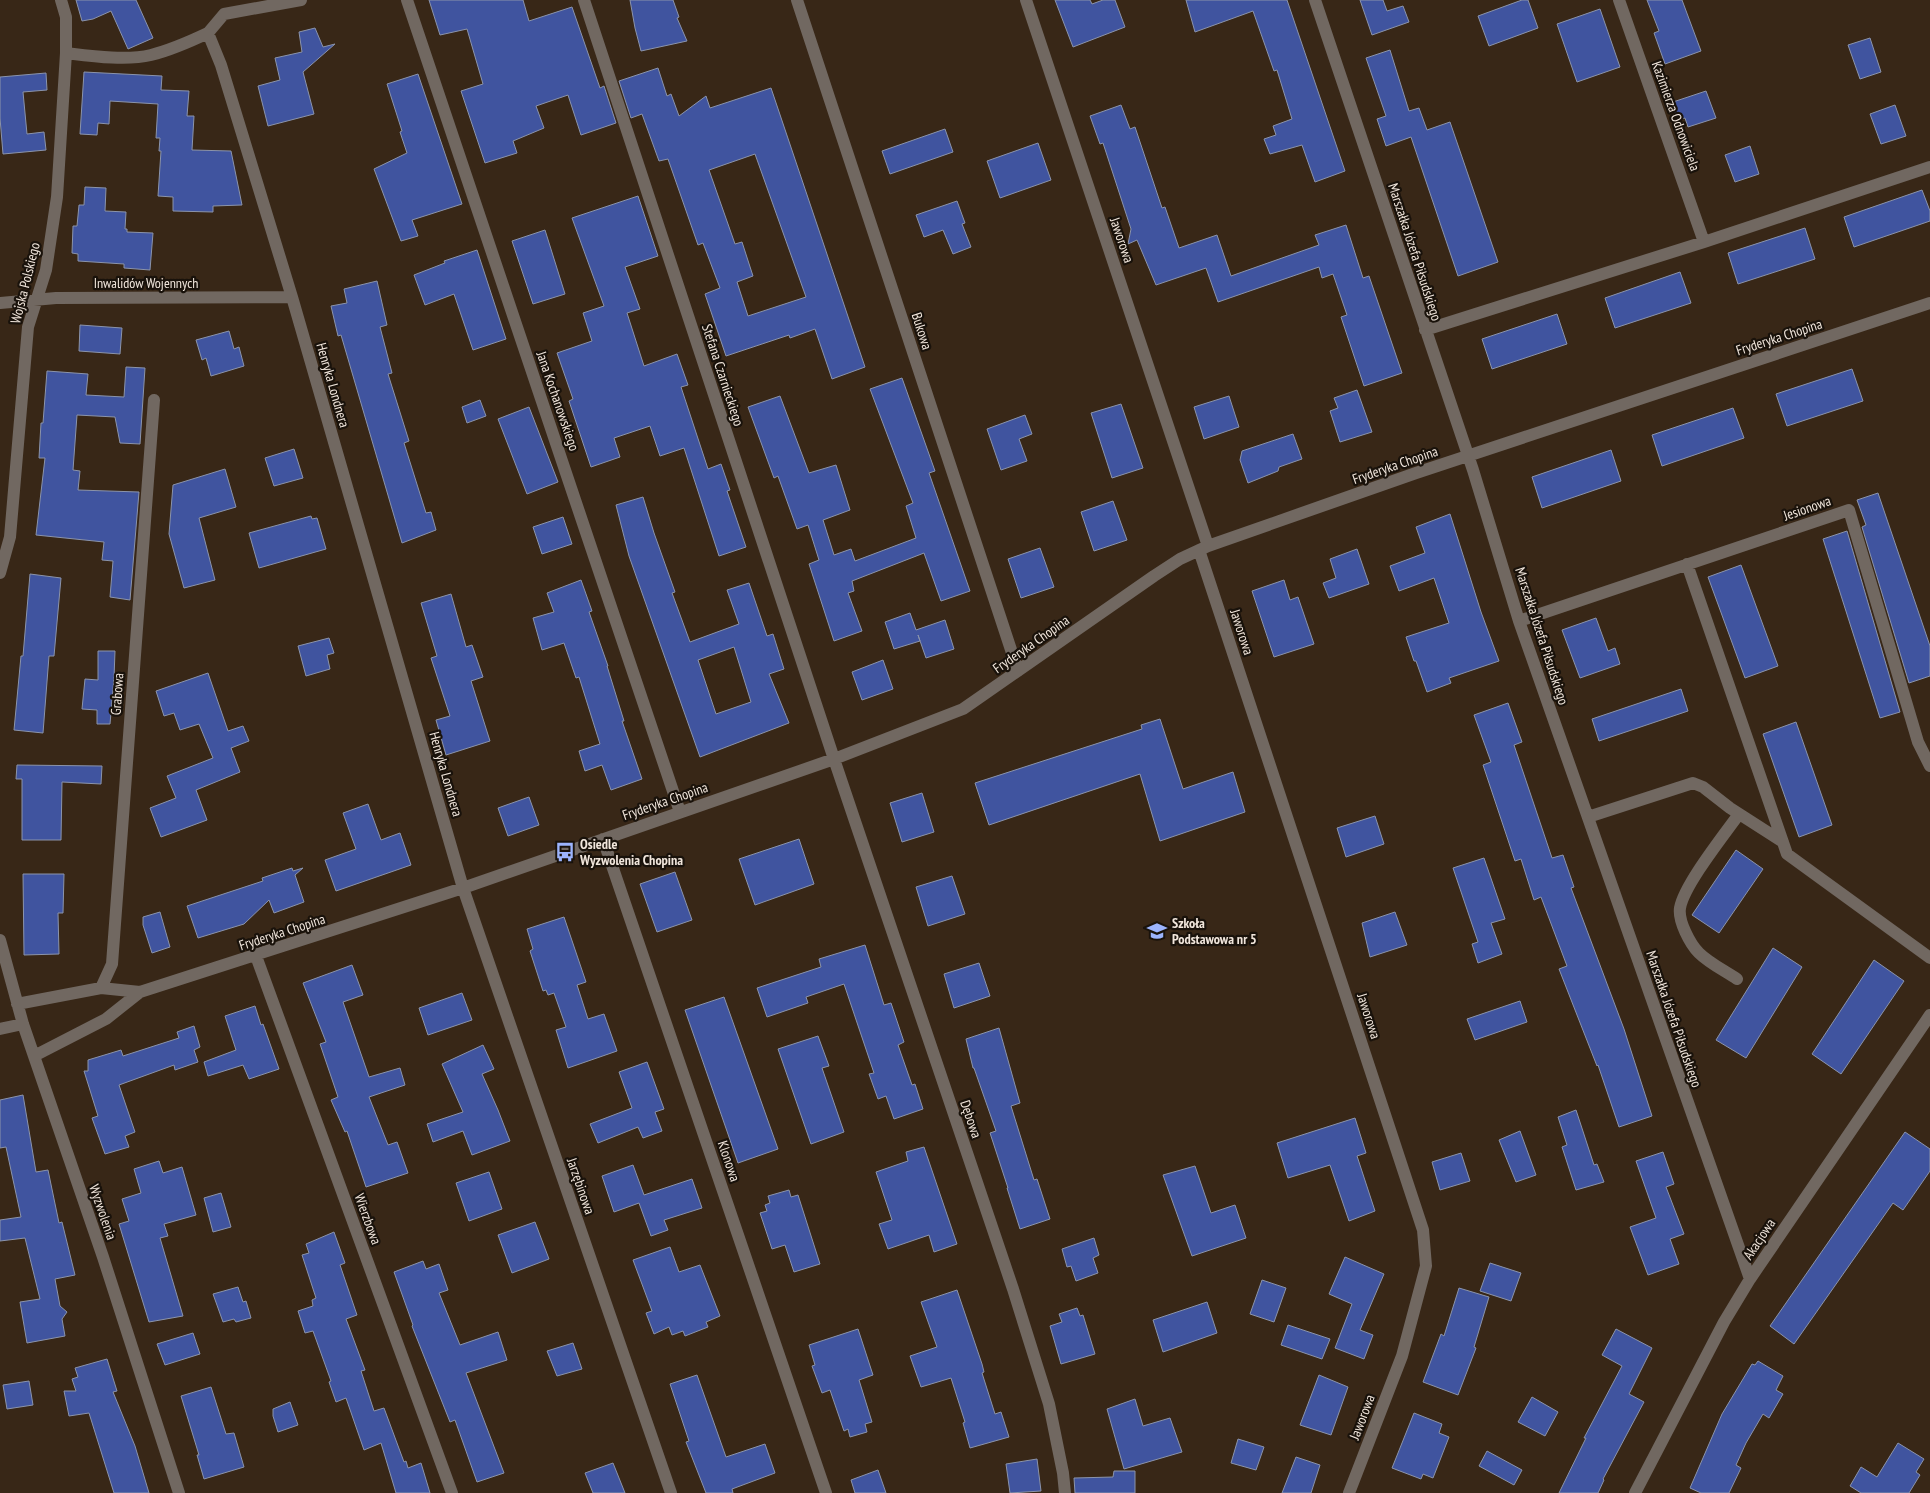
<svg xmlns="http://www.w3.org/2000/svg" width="1930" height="1493" font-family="'PT Sans Narrow',sans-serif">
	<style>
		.building { fill: #40549f; stroke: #8b94ab; fill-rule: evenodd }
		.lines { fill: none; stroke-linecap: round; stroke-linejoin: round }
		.minor { stroke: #716861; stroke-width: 12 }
		.labels { text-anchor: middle; stroke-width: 4.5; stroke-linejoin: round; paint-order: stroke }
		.street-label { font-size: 14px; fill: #f1e6dc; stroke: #19120b }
		.poi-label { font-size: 14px; font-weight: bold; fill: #f1e6dc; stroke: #19120b; text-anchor: start }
	</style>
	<rect width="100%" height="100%" fill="#382717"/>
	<path class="building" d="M76 0H136L153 38 128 49 111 11 93 19 82 21Z
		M429 0H523L529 21 572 7 600 88 604 86 616 123 581 135 568 95 536 106 544 128 513 141 517 153 485 163 461 91 483 84 467 29 440 35Z
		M630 0H673L679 17 677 18 687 41 641 51 635 28Z
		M1055 0H1090L1092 4 1103 0H1115L1125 27 1073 47Z
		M1186 0H1287L1345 171 1315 182 1302 145 1270 154 1264 139 1276 135 1273 126 1292 119 1277 70 1274 71 1253 11 1195 32Z
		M1360 0H1383L1387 11 1403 6 1409 22 1372 35Z
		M1522 0H1528L1538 28 1489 46 1478 16Z
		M1647 0H1682L1701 51 1665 64 1654 33 1659 31Z
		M1600 9 1620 67 1577 82 1557 24Z
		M315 28 323 47 335 44 303 72 314 114 268 126 258 86 280 80 275 58 302 52 299 32Z
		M1870 38 1881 72 1860 79 1848 45Z
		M1390 50 1409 111 1419 108 1427 130 1450 122 1498 262 1458 276 1411 137 1386 146 1377 119 1386 116 1366 58Z
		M658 68 667 96 671 94 679 116 706 96 710 108 771 88 865 367 832 379 815 329 790 338 789 335 726 356 705 294 720 288 703 243 698 245 668 159 659 161 642 114 631 118 619 81ZM755 154 806 297 748 316 737 282 753 276 742 242 735 244 709 170Z
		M84 72 162 76 161 90 189 91 187 116H194L192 150 231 151 242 205 213 206V212L173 211V197L158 196 161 151H159L160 138H156L158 104 110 101 109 124 98 123 97 135 80 134Z
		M46 73 47 90 23 92 27 134 44 132 46 150 3 154 0 118V77Z
		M418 74 462 204 412 220 418 236 401 241 374 169 407 153 400 132 402 131 387 84Z
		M1706 91 1716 118 1688 127 1685 118 1676 121 1670 103Z
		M1121 105 1130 129 1135 127 1162 208 1165 207 1179 248 1217 235 1231 276 1319 245 1315 235 1346 225 1363 278 1369 276 1402 373 1364 386 1341 317 1347 315 1333 274 1322 278 1319 267 1218 302 1206 268 1156 285 1137 240 1128 244 1131 229 1103 143 1100 144 1090 116Z
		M1895 105 1906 136 1881 144 1870 114Z
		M945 129 953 152 890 174 882 151Z
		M1038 143 1051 180 1000 198 987 161Z
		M1750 146 1759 174 1735 182 1725 155Z
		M85 187 106 188 105 211 126 212 125 229H127V232L153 233 150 270 124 268V264L78 261V254L72 253 73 226H77L79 205H84Z
		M1922 190 1930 211V221L1854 247 1844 217Z
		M638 196 658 256 625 267 640 309 627 313 644 366 677 354 688 385 681 387 708 469 721 464 730 490 727 491 746 547 719 556 684 448 660 456 650 426 614 438 620 457 591 467 569 401 573 399 557 353 592 341 583 313 604 306 572 218Z
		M957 201 965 223 962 224 971 247 953 254 943 230 924 237 916 215Z
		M1805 228 1815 259 1738 284 1728 253Z
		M545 230 565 294 533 304 512 241Z
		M477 250 506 339 473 350 454 294 425 305 414 275 445 263 444 261Z
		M1680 272 1691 303 1615 328 1605 298Z
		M377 281 387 325 380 327 392 373 388 374 409 441 404 443 426 513 431 512 436 530 402 543 341 335 338 336 331 306 347 303 344 289Z
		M1557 314 1567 344 1492 369 1482 339Z
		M80 325 122 328 120 354 79 351Z
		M229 331 234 349 239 347 244 366 211 376 206 358 202 360 196 340Z
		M126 367 145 368 140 444 120 443 115 417 77 415 73 470 80 471 78 490 139 492 130 600 110 597 113 561 102 560 104 542 36 535 45 458H39L41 423H43L47 371 88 374 86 395 124 397Z
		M1852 369 1863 401 1787 426 1776 394Z
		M902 378 935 471 929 473 970 591 941 601 924 553 852 581 854 591 848 593 862 631 834 641 809 564 819 560 808 525 797 529 778 476 774 478 748 407 780 396 809 473 836 465 850 510 823 520 834 555 851 549 855 561 916 538 906 506 913 503 870 389Z
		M1357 390 1372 432 1340 442 1330 411 1338 408 1334 398Z
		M1229 396 1239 427 1204 439 1194 407Z
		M480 400 486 416 467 423 462 407Z
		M1121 404 1143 468 1112 478 1091 413Z
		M529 407 558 482 527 494 498 419Z
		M1733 408 1744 438 1662 466 1652 435Z
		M1025 415 1032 434 1019 439 1027 461 1001 470 987 429Z
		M1293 434 1302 459 1279 467 1278 471 1248 483 1240 460 1242 451Z
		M294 449 303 478 274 486 265 458Z
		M1611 450 1621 481 1542 508 1532 477Z
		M225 469 236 507 199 518 215 580 184 588 169 534 173 485Z
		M1878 493 1930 646V676L1909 683 1862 527 1866 525 1857 500Z
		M643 497 654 533 675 592 672 593 690 642 739 624 727 590 749 583 767 636 773 634 784 669 769 674 789 723 700 757 629 556 616 505ZM734 647 751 702 716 714 698 660Z
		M1113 501 1127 540 1094 551 1081 512Z
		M1450 514 1481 612 1499 661 1449 678 1451 683 1427 692 1416 661H1414L1406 637 1449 623 1434 578 1399 591 1390 566 1425 553 1416 527Z
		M311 516 312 519 317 518 326 549 259 568 249 533Z
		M563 517 572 544 542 554 533 527Z
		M1847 531 1900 712 1880 718 1823 539Z
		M1040 548 1054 587 1021 598 1008 559Z
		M1357 549 1369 584 1329 598 1323 583 1336 578 1330 559Z
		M1741 565 1778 666 1745 678 1708 577Z
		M30 574 61 578 54 656H49L43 733 14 730 21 656H23Z
		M581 580 592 611 589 612 608 666H607L624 721H622L642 779 611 790 602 765 585 771 579 751 600 744 579 677 576 678 564 643 542 650 533 618 554 612 547 593Z
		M1284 580 1290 600 1298 597 1314 644 1274 657 1252 591Z
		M451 594 466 647 472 645 483 677 471 681 490 741 446 755 436 720 450 716 431 658 437 656 421 603Z
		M910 613 916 630 945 620 954 649 926 658 918 635 920 641 894 649 885 622Z
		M1596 618 1608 651 1615 648 1620 664 1580 678 1562 630Z
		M329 638 334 653 327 655 330 669 306 676 298 646Z
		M98 651H115L114 678 110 724H97V710L82 709 85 679 98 680Z
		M883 660 893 689 862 700 852 672Z
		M208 673 228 731 243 726 249 741 231 748 240 772 196 790 207 820 161 837 150 808 176 798 167 776 213 758 199 724 180 730 174 713 164 716 156 691Z
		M1681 689 1688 711 1599 741 1592 719Z
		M1508 703 1522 742 1514 745 1552 858 1563 855 1574 887 1571 888 1624 1029 1652 1116 1619 1127 1598 1065 1597 1066 1559 969 1567 966 1541 897 1534 900 1521 859 1515 861 1483 765 1491 762 1474 715Z
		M1160 719 1183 789 1233 772 1245 812 1160 841 1140 774 989 825 975 783 1142 729 1141 725Z
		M1796 722 1832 825 1799 837 1763 734Z
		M17 765 102 766 101 784 62 782 61 840H22V779H16Z
		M922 793 934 832 902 842 890 803Z
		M529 797 539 825 508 836 498 808Z
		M368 804 381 840 400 833 411 865 336 891 325 860 356 849 343 813Z
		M1375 816 1384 844 1346 857 1337 828Z
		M799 839 814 884 755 905 739 859Z
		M1736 850 1763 869 1719 933 1692 915Z
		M1484 858 1505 919 1491 923 1502 954 1478 963 1472 944 1478 942 1453 868Z
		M292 868 293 871 303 868 295 875 304 902 274 913 269 900 244 924 198 938 187 906 263 881 262 878Z
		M675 872 692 920 657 932 640 884Z
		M23 874H64L63 913H58L59 954 24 955Z
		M952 876 965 914 928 926 916 887Z
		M160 912 170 947 152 953 143 925V917Z
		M1395 912 1407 945 1370 957 1362 923Z
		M564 917 586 982 577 985 588 1019 604 1014 617 1051 568 1068 556 1030 566 1027 554 993 548 995 546 990 543 991 530 951 533 949 527 929Z
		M865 945 884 1005 891 1003 904 1042 898 1045 912 1085 915 1084 923 1109 894 1119 886 1096 878 1099 869 1074 874 1073 844 984 806 997 808 1003 767 1017 757 988 821 967 819 959Z
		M1773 948 1802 967 1746 1058 1716 1040Z
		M1874 960 1904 981 1841 1074 1812 1054Z
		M979 963 990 996 954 1008 944 974Z
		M352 965 363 995 343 1002 369 1077 400 1068 405 1085 369 1097 388 1145 397 1142 408 1173 366 1187 347 1131 345 1132 331 1100 338 1097 320 1044 326 1042 303 983Z
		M462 993 472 1020 428 1035 419 1008Z
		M724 997 778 1149 738 1163 685 1010Z
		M1520 1001 1527 1022 1475 1040 1467 1019Z
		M255 1006 261 1025 263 1024 279 1069 249 1079 243 1065 208 1076 204 1062 236 1050 225 1016Z
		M194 1026 200 1047 194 1050 198 1062 175 1070 174 1065 119 1085 135 1132 125 1136 129 1147 105 1154 92 1118 98 1116 84 1071H88V1060L121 1050 123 1056 179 1038 177 1032Z
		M999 1028 1020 1103 1011 1106 1034 1180 1037 1179 1050 1219 1020 1229 1007 1188H1008L990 1133 996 1131 974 1068H973L966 1039Z
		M818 1036 829 1066 822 1068 844 1132 811 1144 778 1049Z
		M483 1045 494 1069 482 1074 498 1110 510 1141 472 1155 463 1131 433 1142 427 1124 463 1112 442 1064Z
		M647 1062 664 1109 655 1112 662 1131 643 1138 638 1127 598 1143 590 1124 632 1108 619 1072Z
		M23 1095 36 1172 48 1170 59 1223 62 1222 75 1275 55 1279 60 1306 67 1312 62 1319 65 1336 27 1343 20 1302 40 1299 25 1238 0 1241V1220L21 1217 6 1147 0 1148V1100Z
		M1576 1110 1594 1165 1597 1164 1604 1182 1576 1190 1562 1147 1567 1145 1558 1117Z
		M1355 1118 1366 1153 1357 1156 1375 1211 1349 1221 1330 1165 1288 1178 1277 1143Z
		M1520 1131 1536 1175 1516 1182 1499 1140Z
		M1905 1132 1930 1149V1171L1903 1210 1893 1203 1794 1344 1770 1326Z
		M924 1147 957 1244 934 1252 929 1235 888 1249 879 1224 892 1220 876 1172 908 1161 906 1152Z
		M1663 1152 1674 1184 1666 1187 1684 1234 1670 1239 1679 1264 1648 1275 1630 1227 1656 1218 1636 1161Z
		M1461 1153 1470 1181 1440 1190 1432 1162Z
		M159 1161 163 1173 182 1167 196 1215 164 1224 168 1236 160 1238 183 1316 149 1322 119 1224 129 1221 122 1199 141 1193 134 1169Z
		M633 1165 644 1195 692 1179 702 1208 664 1220 668 1230 651 1236 639 1203 614 1212 602 1176Z
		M1195 1166 1211 1213 1235 1205 1246 1238 1192 1256 1163 1175Z
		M489 1172 502 1209 469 1221 456 1183Z
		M789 1190 791 1197 798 1195 820 1264 794 1272 785 1245 772 1249 760 1213 767 1211 765 1205 770 1203 768 1196Z
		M221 1193 231 1227 213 1232 204 1198Z
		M535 1222 549 1259 512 1273 498 1235Z
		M334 1232 345 1263 340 1265 357 1315 346 1319 365 1370 361 1371 374 1411 384 1408 404 1462 406 1461 408 1468 421 1463 430 1493H396L381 1443 364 1450 346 1398 336 1402 329 1382 331 1381 313 1331 305 1333 298 1311 313 1306 312 1300 316 1298 302 1255 309 1253 306 1244Z
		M1094 1238 1099 1255 1093 1258 1098 1273 1076 1281 1071 1266 1067 1267 1062 1249Z
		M670 1247 679 1272 700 1265 720 1316 706 1322 708 1327 685 1336 683 1331 672 1335 669 1327 654 1334 646 1313 652 1311 633 1260Z
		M1345 1257 1384 1274 1360 1330 1373 1335 1364 1359 1335 1348 1352 1304 1329 1294Z
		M423 1261 426 1269 439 1264 448 1290 439 1293 460 1345 498 1332 507 1360 466 1373 504 1473 477 1482 455 1420 450 1422 412 1326 413 1325 394 1272Z
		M1490 1263 1521 1273 1511 1301 1480 1291Z
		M1262 1280 1286 1288 1274 1322 1250 1314Z
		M238 1287 243 1302 246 1301 251 1318 236 1322 234 1319 223 1322 213 1294Z
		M1459 1288 1489 1297 1474 1347 1476 1348 1458 1395 1423 1382 1441 1334 1444 1336Z
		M957 1290 982 1364 984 1372 982 1373 995 1414 1001 1412 1009 1437 970 1448 963 1423 965 1422 951 1378 921 1387 910 1356 937 1347 921 1302Z
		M1207 1302 1217 1333 1163 1352 1153 1320Z
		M1077 1308 1080 1316 1083 1315 1095 1354 1061 1364 1050 1326 1062 1322 1059 1314Z
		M1288 1325 1330 1339 1322 1359 1281 1345Z
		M858 1329 873 1375 859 1380 872 1422 865 1424 867 1432 850 1437 848 1429 844 1431 830 1390 822 1393 812 1366 815 1365 809 1345Z
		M1616 1329 1652 1348 1629 1394 1644 1402 1603 1479 1604 1480 1598 1493H1559L1586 1438H1584L1622 1366 1602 1355Z
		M193 1333 200 1354 165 1365 157 1344Z
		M573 1343 582 1369 557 1376 547 1351Z
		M107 1359 117 1391 113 1392 135 1446 149 1493H114L89 1413 69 1416 64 1391H76L72 1379 78 1377 75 1368Z
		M1758 1361 1783 1376 1776 1390 1783 1394 1769 1418 1763 1414 1746 1443 1736 1465 1741 1468 1729 1493H1701L1690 1488 1722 1414 1752 1364 1755 1365Z
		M697 1375 726 1457 765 1444 775 1473 732 1489 733 1493H706L686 1442 689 1441 670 1384Z
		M1319 1375 1348 1387 1331 1435 1300 1425Z
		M29 1381 33 1405 7 1409 3 1385Z
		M211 1387 226 1434 234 1433 244 1467 204 1479 197 1455H199L181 1396Z
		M1532 1397 1558 1412 1545 1436 1518 1422Z
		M1135 1399 1143 1426 1170 1418 1182 1452 1124 1469 1107 1409Z
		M290 1402 298 1425 278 1432 273 1416V1409Z
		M1414 1413 1442 1424 1439 1433 1449 1437 1433 1478 1423 1474 1421 1479 1392 1468Z
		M1238 1439 1264 1447 1256 1470 1231 1463Z
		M1898 1443 1924 1459 1916 1472 1920 1475 1909 1493H1861L1850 1486 1861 1467 1877 1477Z
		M1487 1451 1522 1470 1514 1485 1479 1466Z
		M1296 1457 1320 1465 1311 1493H1282Z
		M1037 1459 1041 1491 1010 1493 1006 1464Z
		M613 1463 625 1493H593L585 1473Z
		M878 1470 886 1493H855L851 1480Z
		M1114 1471H1135V1493H1075L1074 1478 1113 1477Z"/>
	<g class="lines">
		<path class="minor" d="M407 0 680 812
			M584 0 834 759 1013 1289 1049 1404 1063 1473 1065 1493
			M797 0 1018 671
			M1026 0 1208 546
			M1315 0 1473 470 1519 621 1750 1279
			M1619 0 1704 242
			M208 33 224 14 301 0
			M66 53C91 56 126 61 151 55 171 50 189 42 208 33L221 65 292 297 463 888 671 1493
			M0 303 56 298 292 297
			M1425 330 1704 242 1930 167
			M1199 550 1423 1230 1426 1266 1402 1356 1349 1493
			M1687 564 1787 854 1930 958
			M0 573 10 537 28 327 46 270 57 197 66 53V17L61 0
			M1519 621 1849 510 1918 742 1930 766
			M1588 817 1693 783 1703 787 1730 808 1783 842
			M603 839 826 1493
			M0 940 23 1024 103 1257 179 1493
			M256 956 452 1493
			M1737 979C1725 971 1709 963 1699 953 1690 944 1678 921 1680 908 1684 885 1724 835 1739 814
			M101 988 112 964 154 400
			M17 1004 101 988 140 992
			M0 1029 23 1024
			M34 1056 106 1019 140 992 463 888 834 759 963 709 1154 576 1180 559 1208 546 1416 473 1930 303
			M1635 1493 1724 1322 1750 1279 1930 1015"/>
	</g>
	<defs>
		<symbol id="bus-bare" viewBox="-9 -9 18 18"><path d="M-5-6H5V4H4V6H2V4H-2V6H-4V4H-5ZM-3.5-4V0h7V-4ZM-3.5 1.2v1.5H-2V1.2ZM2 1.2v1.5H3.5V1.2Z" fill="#9cb4fd" stroke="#19120b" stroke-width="2.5" paint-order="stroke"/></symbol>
		<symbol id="school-bare" viewBox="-9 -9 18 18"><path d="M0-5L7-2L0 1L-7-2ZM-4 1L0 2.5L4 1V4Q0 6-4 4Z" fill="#9cb4fd" stroke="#19120b" stroke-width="2.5" paint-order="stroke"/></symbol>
	</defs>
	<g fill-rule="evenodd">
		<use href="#bus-bare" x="551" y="838" width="28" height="28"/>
		<use href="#school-bare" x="1143" y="917" width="28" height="28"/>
	</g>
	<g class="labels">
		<g class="street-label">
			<text transform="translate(1676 116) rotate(70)" y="5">Kazimierza Odnowiciela</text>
			<text transform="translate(1122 240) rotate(71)" y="5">Jaworowa</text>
			<text transform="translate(1415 252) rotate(72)" y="5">Marszałka Józefa Piłsudskiego</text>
			<text transform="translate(25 283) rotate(-76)" y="5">Wojska Polskiego</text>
			<text x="146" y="288">Inwalidów Wojennych</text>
			<text transform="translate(922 331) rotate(72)" y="5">Bukowa</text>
			<text transform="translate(1779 337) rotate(-18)" y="5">Fryderyka Chopina</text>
			<text transform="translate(723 375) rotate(72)" y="5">Stefana Czarnieckiego</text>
			<text transform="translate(333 385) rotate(74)" y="5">Henryka Londnera</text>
			<text transform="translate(558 401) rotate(71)" y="5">Jana Kochanowskiego</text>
			<text transform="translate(1395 465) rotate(-19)" y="5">Fryderyka Chopina</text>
			<text transform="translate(1807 508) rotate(-19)" y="5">Jesionowa</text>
			<text transform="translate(1242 632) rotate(72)" y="5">Jaworowa</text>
			<text transform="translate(1542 636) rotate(72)" y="5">Marszałka Józefa Piłsudskiego</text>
			<text transform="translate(1031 644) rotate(-35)" y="5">Fryderyka Chopina</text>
			<text transform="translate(117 694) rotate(-86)" y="5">Grabowa</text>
			<text transform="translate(446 774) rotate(74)" y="5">Henryka Londnera</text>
			<text transform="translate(665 801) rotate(-19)" y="5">Fryderyka Chopina</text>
			<text transform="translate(282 932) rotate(-18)" y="5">Fryderyka Chopina</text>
			<text transform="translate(1369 1016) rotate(72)" y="5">Jaworowa</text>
			<text transform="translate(1674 1019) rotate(71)" y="5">Marszałka Józefa Piłsudskiego</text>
			<text transform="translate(971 1119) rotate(71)" y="5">Dębowa</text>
			<text transform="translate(729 1161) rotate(71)" y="5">Klonowa</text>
			<text transform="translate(581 1186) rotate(71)" y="5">Jarzębinowa</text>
			<text transform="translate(103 1212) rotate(71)" y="5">Wyzwolenia</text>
			<text transform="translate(368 1219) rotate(70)" y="5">Wierzbowa</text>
			<text transform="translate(1759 1239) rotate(-56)" y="5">Akacjowa</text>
			<text transform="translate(1362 1417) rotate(-69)" y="5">Jaworowa</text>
		</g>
		<g class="poi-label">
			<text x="580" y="849">Osiedle<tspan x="580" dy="16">Wyzwolenia Chopina</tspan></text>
			<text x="1172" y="928">Szkoła<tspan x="1172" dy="16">Podstawowa nr 5</tspan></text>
		</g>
	</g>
</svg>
